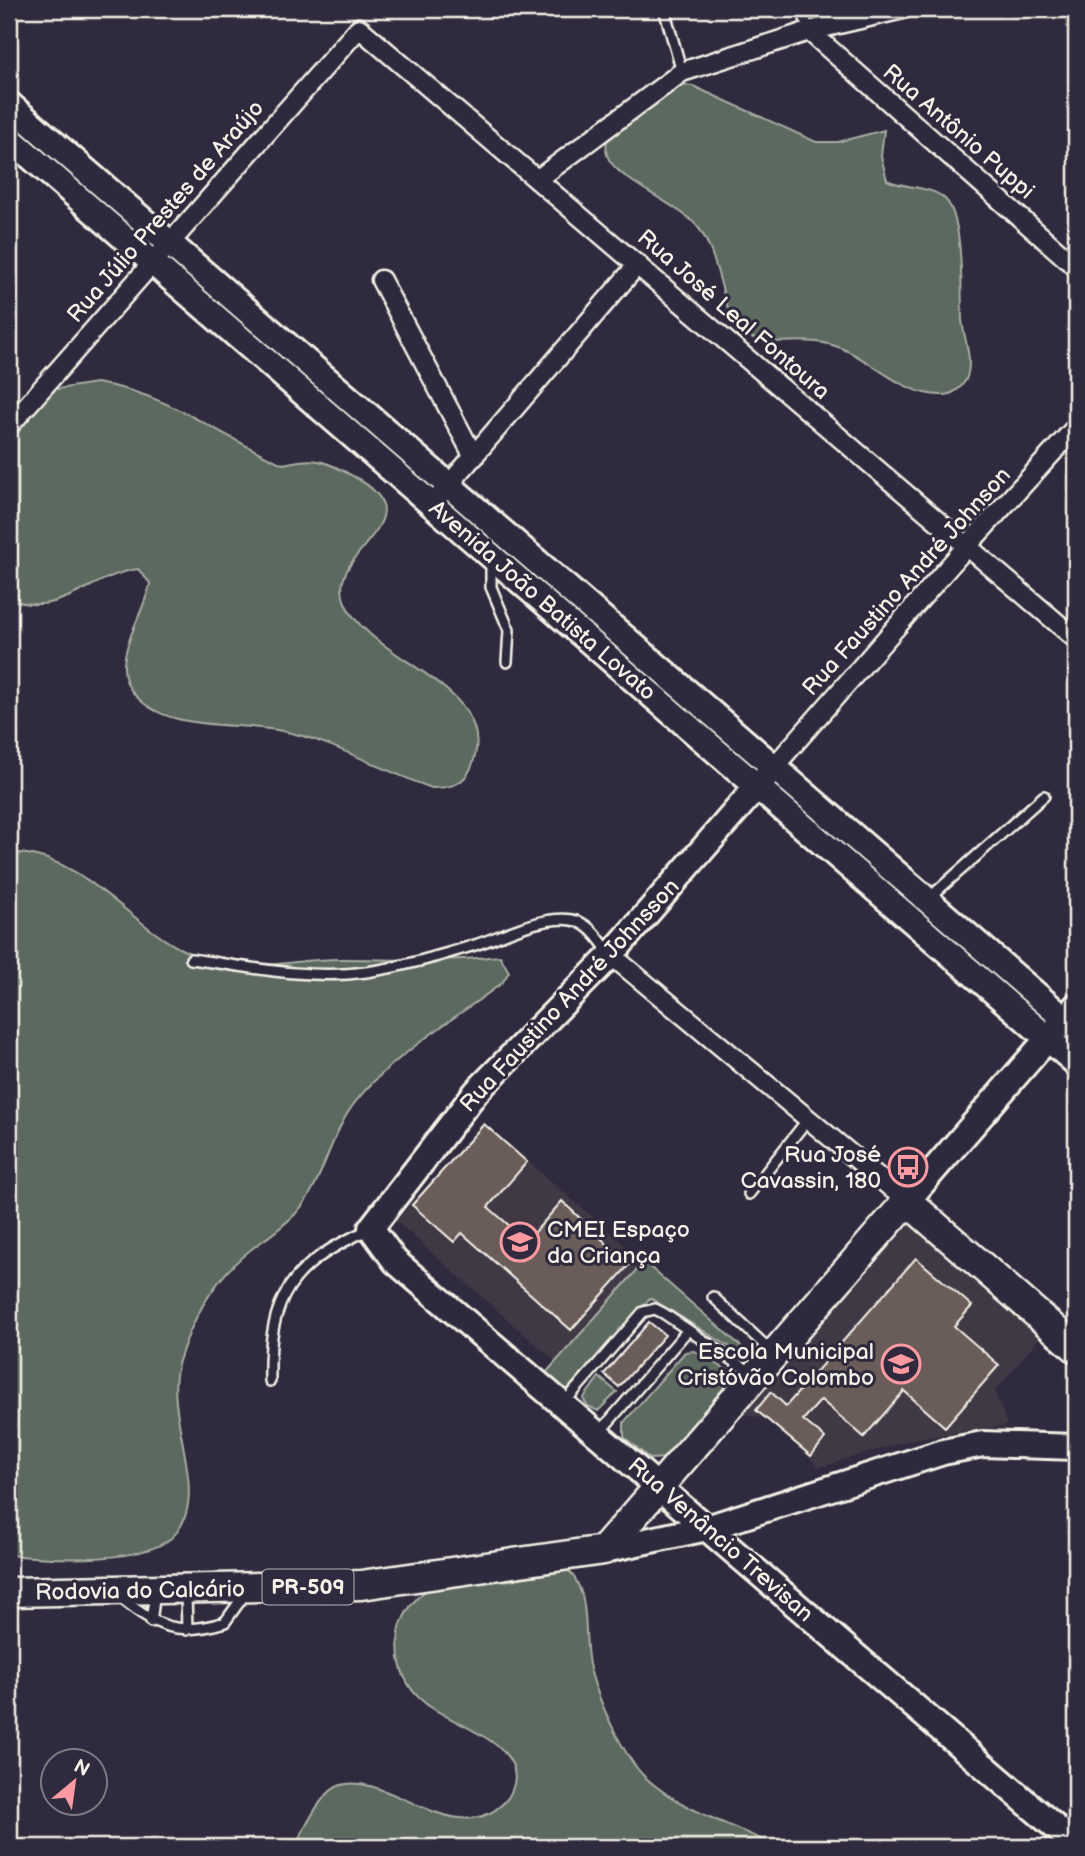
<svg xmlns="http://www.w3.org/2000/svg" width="1085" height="1856" font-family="'Balsamiq Sans',sans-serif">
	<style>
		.built { fill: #413945 }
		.green { fill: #5c695f; stroke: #a8ada4; stroke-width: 2 }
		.building { fill: #6a5b58; stroke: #f4f1e8; stroke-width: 2 }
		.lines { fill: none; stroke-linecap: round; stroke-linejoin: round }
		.lane-casing { stroke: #f4f1e8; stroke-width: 14 }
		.street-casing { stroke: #f4f1e8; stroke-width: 23 }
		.secondary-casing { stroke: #f4f1e8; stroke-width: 30 }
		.primary-casing { stroke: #f4f1e8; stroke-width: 33 }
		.lane { stroke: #2f2a3d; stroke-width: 9 }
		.street { stroke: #2f2a3d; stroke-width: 18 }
		.secondary { stroke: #2f2a3d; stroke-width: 24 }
		.primary { stroke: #2f2a3d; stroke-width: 28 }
		.labels { text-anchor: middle; stroke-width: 6; stroke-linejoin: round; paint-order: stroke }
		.shield { fill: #2f2a3d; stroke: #b9b5b5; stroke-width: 2 }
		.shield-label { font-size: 21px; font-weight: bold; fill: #f4f1e8 }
		.street-label { font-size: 23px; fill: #f4f1e8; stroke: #2f2a3d }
		.poi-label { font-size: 23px; fill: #f4f1e8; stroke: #2f2a3d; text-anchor: end }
	</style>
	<rect width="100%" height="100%" fill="#2f2a3d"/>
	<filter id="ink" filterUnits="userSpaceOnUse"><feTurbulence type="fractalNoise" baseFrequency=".0143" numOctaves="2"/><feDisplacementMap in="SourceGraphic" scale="14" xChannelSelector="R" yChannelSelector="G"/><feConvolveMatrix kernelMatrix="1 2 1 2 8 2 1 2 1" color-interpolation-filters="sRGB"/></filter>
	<g filter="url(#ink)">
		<path class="built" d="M483 1122 644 1262 556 1362 396 1221Z
			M908 1223 1041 1336 995 1391 1007 1425 914 1439 820 1467 764 1418 738 1414Z"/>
		<path class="green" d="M672 83 693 86 816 142H838L884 130 881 156 887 180C904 189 932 185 946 200 964 220 961 292 962 320 964 339 973 358 967 377 964 386 953 395 943 395 900 397 868 353 828 344 799 336 767 350 741 332 723 320 721 254 697 226 677 203 614 179 607 155 605 148 607 140 608 134Z
			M96 383C168 393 218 435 283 464 316 456 323 460 353 476 436 521 323 550 345 603 370 662 506 687 471 768 463 785 450 788 432 788 382 771 334 741 282 731 236 721 162 734 131 690 109 660 145 614 150 583L138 569C88 576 62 619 9 599V405L51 390Z
			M20 853C86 859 127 922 183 950 243 979 279 959 340 959 394 959 446 962 500 956L509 972 502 983C455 1019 385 1060 351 1108 329 1139 323 1182 298 1211 284 1227 266 1238 249 1251 214 1279 192 1319 179 1361 162 1414 210 1488 177 1532 152 1566 48 1559 9 1555V889L11 862Z
			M644 1262 758 1361 756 1363 650 1298 565 1392 545 1374Z
			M695 1351 727 1370 728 1383 665 1458 650 1459 624 1437V1422L685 1352Z
			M599 1377 617 1392 598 1411 588 1406 583 1399Z
			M562 1564C595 1590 581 1634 590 1669 598 1699 623 1757 646 1778 683 1812 734 1825 778 1847H294C305 1830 320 1791 341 1785 388 1771 461 1856 508 1798 540 1746 452 1726 425 1703 411 1692 402 1676 399 1658 398 1646 397 1633 402 1622 407 1609 419 1592 433 1587 446 1582 465 1580 480 1579 490 1578 502 1582 512 1580 520 1578 528 1572 536 1569 544 1567 553 1566 562 1564Z"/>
		<path class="building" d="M484 1124 527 1162 488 1207 527 1241 562 1201 629 1265 571 1330 462 1233 454 1242 412 1205Z
			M916 1258 972 1306 954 1326 999 1365 945 1427 904 1391 864 1437 821 1400 803 1420 825 1438 811 1456 756 1410 771 1392 786 1406Z
			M649 1322 665 1335 619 1387 604 1374Z"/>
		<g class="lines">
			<defs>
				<path id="lane" d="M664 9 682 72
					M802 9 809 31
					M491 561V587L509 630 507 662
					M928 899 1044 796
					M191 959C249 967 308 980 366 972 402 967 439 956 475 945 503 936 542 915 572 920 590 923 600 941 611 955
					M749 1194 808 1119
					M713 1297 771 1351
					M270 1381C268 1295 292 1264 370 1229
					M564 1403 643 1312 655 1309 663 1313 752 1373
					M598 1434 688 1330
					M186 1592 187 1630
					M120 1597C157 1627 177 1637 225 1622L245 1594
					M151 1622 155 1592"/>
				<path id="street" d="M809 31 1076 267
					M538 179 682 72 809 31 903 9
					M381 280 474 457
					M9 426 359 28 1076 639
					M441 494 638 264
					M773 768 967 546 1076 427
					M611 955 907 1201"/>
				<path id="secondary" d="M9 104 1076 1029
					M9 138 1076 1063
					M773 768 611 955 476 1092 371 1228 395 1261 1076 1845
					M907 1201 1076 1006
					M604 1550 707 1528 943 1452 983 1444 1076 1447"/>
				<path id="primary" d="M9 1592 361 1585 604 1550 907 1201 1076 1348"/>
			</defs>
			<use href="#lane" class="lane-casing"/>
			<use href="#street" class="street-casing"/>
			<use href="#secondary" class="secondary-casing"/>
			<use href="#primary" class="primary-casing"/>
			<use href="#lane" class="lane"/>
			<use href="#street" class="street"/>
			<use href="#secondary" class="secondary"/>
			<use href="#primary" class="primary"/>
		</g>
	</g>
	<defs>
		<symbol id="bus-ring" viewBox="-11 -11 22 22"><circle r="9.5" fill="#2f2a3d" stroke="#ff9aa2" stroke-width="1.5"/><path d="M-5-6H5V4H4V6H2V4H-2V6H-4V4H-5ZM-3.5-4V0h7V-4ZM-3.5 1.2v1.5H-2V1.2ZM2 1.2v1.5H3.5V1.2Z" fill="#ff9aa2"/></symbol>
		<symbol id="school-ring" viewBox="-11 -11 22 22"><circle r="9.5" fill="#2f2a3d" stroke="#ff9aa2" stroke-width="1.5"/><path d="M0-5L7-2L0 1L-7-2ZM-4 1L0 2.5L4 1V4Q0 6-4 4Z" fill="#ff9aa2"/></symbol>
	</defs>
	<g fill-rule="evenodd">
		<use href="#bus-ring" x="886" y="1145" width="44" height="44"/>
		<use href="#school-ring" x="498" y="1220" width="44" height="44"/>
		<use href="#school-ring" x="879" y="1342" width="44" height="44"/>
	</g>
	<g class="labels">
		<rect class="shield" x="262.5" y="1569.5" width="91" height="35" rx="5"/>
		<g class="shield-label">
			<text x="308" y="1594">PR-509</text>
		</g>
		<g class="street-label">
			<text transform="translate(959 131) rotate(41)" y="8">Rua Antônio Puppi</text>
			<text transform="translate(165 211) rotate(-49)" y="8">Rua Júlio Prestes de Araújo</text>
			<text transform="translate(734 314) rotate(41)" y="8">Rua José Leal Fontoura</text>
			<text transform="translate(906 581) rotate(-48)" y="8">Rua Faustino André Johnson</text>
			<text transform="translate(543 600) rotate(41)" y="8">Avenida João Batista Lovato</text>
			<text transform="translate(569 995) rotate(-47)" y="8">Rua Faustino André Johnsson</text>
			<text transform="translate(721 1539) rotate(41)" y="8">Rua Venâncio Trevisan</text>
			<text transform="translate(140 1590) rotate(-1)" y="8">Rodovia do Calcário</text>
		</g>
		<g class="poi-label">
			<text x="881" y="1162">Rua José<tspan x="881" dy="26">Cavassin, 180</tspan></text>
			<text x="547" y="1237" text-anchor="start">CMEI Espaço<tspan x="547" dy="26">da Criança</tspan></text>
			<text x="874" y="1359">Escola Municipal<tspan x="874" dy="26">Cristóvão Colombo</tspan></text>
		</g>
	</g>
	<rect width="1085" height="1856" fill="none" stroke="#2f2a3d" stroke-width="35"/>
	<rect x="18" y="18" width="1050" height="1821" fill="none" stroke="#f4f1e8" stroke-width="2.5" filter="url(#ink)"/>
	<g transform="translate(74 1782) rotate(29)"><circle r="33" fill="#2f2a3d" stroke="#7e7a81" stroke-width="2"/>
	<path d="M0-5L12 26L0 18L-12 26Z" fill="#ff9aa2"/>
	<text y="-10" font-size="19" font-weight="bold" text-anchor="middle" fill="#f4f1e8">N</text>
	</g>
</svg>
